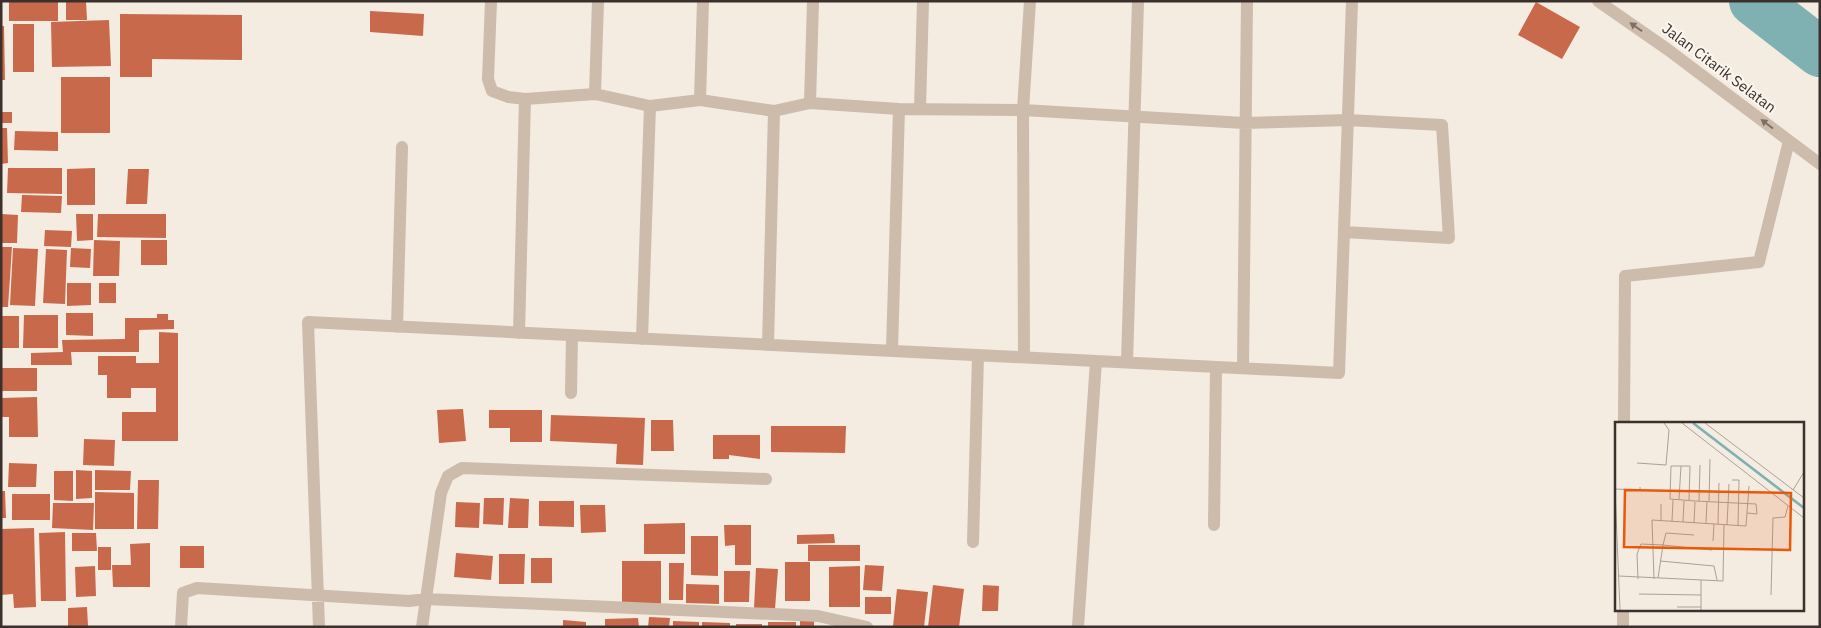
<svg xmlns="http://www.w3.org/2000/svg" width="1821" height="628" font-family="'IBM Plex Sans',sans-serif">
	<style>
		.lines { fill: none; stroke-linecap: round; stroke-linejoin: round }
		.river { stroke: #7fb0b2; stroke-width: 50 }
		.building { fill: #c8694b }
		.minor { stroke: #cdbbac; stroke-width: 12 }
		.tertiary { stroke: #cdbbac; stroke-width: 12 }
		.oneway { fill: #7d6f65 }
		.labels { text-anchor: middle; stroke-width: 4.5; stroke-linejoin: round; paint-order: stroke }
		.street-label { font-size: 15px; fill: #3b302b; stroke: #fbf5ee }
		.inset-river { fill: none; stroke: #7fb0b2; stroke-width: 2.5 }
		.inset-road { fill: none; stroke: #aaa098; stroke-width: 1 }
		.view { fill: #e8590c; fill-opacity: 0.15; stroke: #e8590c; stroke-width: 2.5 }
		.inset-edge { fill: none; stroke: #3b302b; stroke-width: 2.5 }
	</style>
	<rect width="100%" height="100%" fill="#f4ebe1"/>
	<g class="lines">
		<path class="river" d="M1754 1 1820 52"/>
	</g>
	<path class="building" d="M9 1H58V21H9Z
		M66 1H86L87 20H66Z
		M1536 2 1580 27 1562 59 1518 35Z
		M370 11 424 14 423 36 370 32Z
		M120 14 242 15V60L152 59V77H120Z
		M109 20 111 66 52 67 51 22Z
		M13 24H34V72H13Z
		M1 26H4L5 80H1Z
		M61 77H110V133H61Z
		M1 112H12V123H1Z
		M1 128H7L8 163 1 164Z
		M15 131 58 132V151L14 150Z
		M8 168H62V194L7 193Z
		M95 168V205H67V169Z
		M128 169H149L147 204H126Z
		M22 195 62 196 61 213 21 212Z
		M1 214 18 215 17 243H1Z
		M76 214H93V240L77 241Z
		M98 214H166V238L97 237Z
		M45 230 72 231 71 247 44 246Z
		M94 240 120 241 119 276H93Z
		M141 240H167V265H141Z
		M1 247H12L8 307H1Z
		M13 248 38 249 35 306 10 305Z
		M71 248 91 249 90 268 70 267Z
		M46 249 67 250 65 304 43 303Z
		M67 283H91V305L67 306Z
		M99 283H116V303H99Z
		M66 313H93V336L66 335Z
		M157 314H168V320H174V329L139 330V352H71L72 365H31V353L63 352 62 340 125 339V318H157Z
		M24 315H58V348H23Z
		M1 316H19V348H1Z
		M159 332 178 333V441H122V412H156V388H131V398H107V375H98V356H136V363H159Z
		M1 368H37V391H1Z
		M37 397 38 437H9V417H1V398Z
		M463 409 466 441 439 443 437 410Z
		M489 410H542V442H510V428H489Z
		M551 415 645 418 643 465 616 464 617 444 550 441Z
		M651 420H673L674 451H651Z
		M771 426H846L845 453 771 452Z
		M713 435H760V459L729 455V459H713Z
		M84 439 115 440 114 466 83 465Z
		M9 463 37 464 36 487H8Z
		M76 470 92 471V498L76 499Z
		M95 470 131 471 130 490H95Z
		M54 471H73V501L54 500Z
		M138 480H159L158 529H137Z
		M1 491H5L6 518H1Z
		M95 492 134 493V529H95Z
		M12 494H50V520H12Z
		M484 498H504L503 525 483 524Z
		M510 498 529 499 528 528H508Z
		M539 501H574V527L539 526Z
		M456 502 480 503 479 528 455 527Z
		M53 503H94L93 530 52 528Z
		M580 505H605L606 532 581 533Z
		M685 523V554H644V524Z
		M724 525H751V565H735V545L725 546Z
		M34 528 36 607 14 608 13 594 1 595V529Z
		M65 532 66 601H41L39 533Z
		M72 533H96L97 551H72Z
		M834 534 835 543 797 544V535Z
		M691 536H718V576L691 575Z
		M150 543V587H113L112 565H131L130 544Z
		M808 545H860V561H808Z
		M180 546H204V568H180Z
		M98 547H111V570H98Z
		M456 553 493 556 491 580 454 577Z
		M499 554H525L524 584H499Z
		M531 558H552V583H531Z
		M622 561H661V604H622Z
		M785 562H810V601H785Z
		M669 563H684L683 600H669Z
		M865 565 884 566 882 591 863 590Z
		M95 566 96 596 76 597 75 567Z
		M860 566V607H829V567Z
		M756 568 778 569 775 609 754 608Z
		M724 571H750L749 602H724Z
		M686 584 719 585V604L686 603Z
		M933 585 964 589 959 627H928Z
		M983 585 999 586 998 611H982Z
		M897 589 928 592 924 627 893 626Z
		M865 597H891V614H865Z
		M87 607 88 626H68V608Z
		M649 617 670 618 669 627H648Z
		M638 618 639 627H605V619Z
		M563 620 586 622V627H563Z
		M800 620H814V627H800Z
		M673 621 699 622V627H673Z
		M702 622 730 623V627H702Z
		M768 622H796V627H768Z
		M736 624H762V627H736Z"/>
	<g class="lines">
		<path class="minor" d="M491 1 488 79 492 91 508 97 525 99 595 94 650 106 700 100 774 111 810 103 899 109 1023 110 1244 123 1348 120 1442 125 1449 238 1344 232
			M595 94 598 1
			M700 100 703 1
			M810 103 813 1
			M920 109 923 1
			M397 327 402 147
			M519 333 525 99
			M642 339 650 106
			M768 345 774 111
			M892 351 899 109
			M1024 357 1023 110 1030 1
			M1127 362 1138 1
			M1243 368 1247 1
			M571 393 572 335
			M1624 423 1625 276 1759 262 1789 141
			M1214 525 1216 367
			M973 542 978 355
			M181 627 183 593 197 588 409 601 426 599 441 493 448 476 462 468 766 479
			M319 627 308 322 1339 373 1352 1
			M422 627 426 599 818 616 867 627
			M1078 627 1096 361
			M1623 627V609"/>
		<path class="tertiary" d="M1598 1 1667 49 1820 164"/>
	</g>
	<defs><path id="oneway-solid" d="M-6-.8H1V-3.2L6.5 0L1 3.2V.8H-6Z" transform="scale(1.25)"/></defs>
	<g class="oneway">
		<use href="#oneway-solid" transform="translate(1636 27) rotate(-145)"/>
		<use href="#oneway-solid" transform="translate(1767 124) rotate(-143)"/>
	</g>
	<g class="labels">
		<g class="street-label">
			<text transform="translate(1719 68) rotate(37)" y="5">Jalan Citarik Selatan</text>
		</g>
	</g>
	<g transform="translate(1615 422)">
		<rect width="189" height="189" fill="#f4ebe1"/>
		<path class="inset-river" d="M78 1 189 86"/>
		<path class="inset-road" d="M67 1 189 96M90 1 189 76M22 41 51 43 54 8 49 1M117 58H124L123 104M0 67 25 68V65M0 67 5 188M178 68 189 50M64 77 66 44M74 78 75 44H56L55 77 80 79 141 82 142 92 132 91M84 79 85 43M94 79 95 37M46 98V82M57 99 58 78M68 100 69 79M79 101 80 80M91 101 92 79M103 102 104 61M112 103 114 62M98 119 99 102M45 139 99 144 102 158M4 154 108 159 109 103M43 156 48 123 97 128M23 157 22 132 26 122 48 123 51 111 79 113M39 157 37 98 131 104 134 64M24 172 86 173M156 173 158 96 170 95 173 84M62 185H86M86 188V158"/>
		<path class="view" d="M10 68 176 71 175 128 9 125Z"/>
		<rect width="189" height="189" class="inset-edge"/>
	</g>
	<rect width="1821" height="628" fill="none" stroke="#3b302b" stroke-width="5"/>
</svg>
